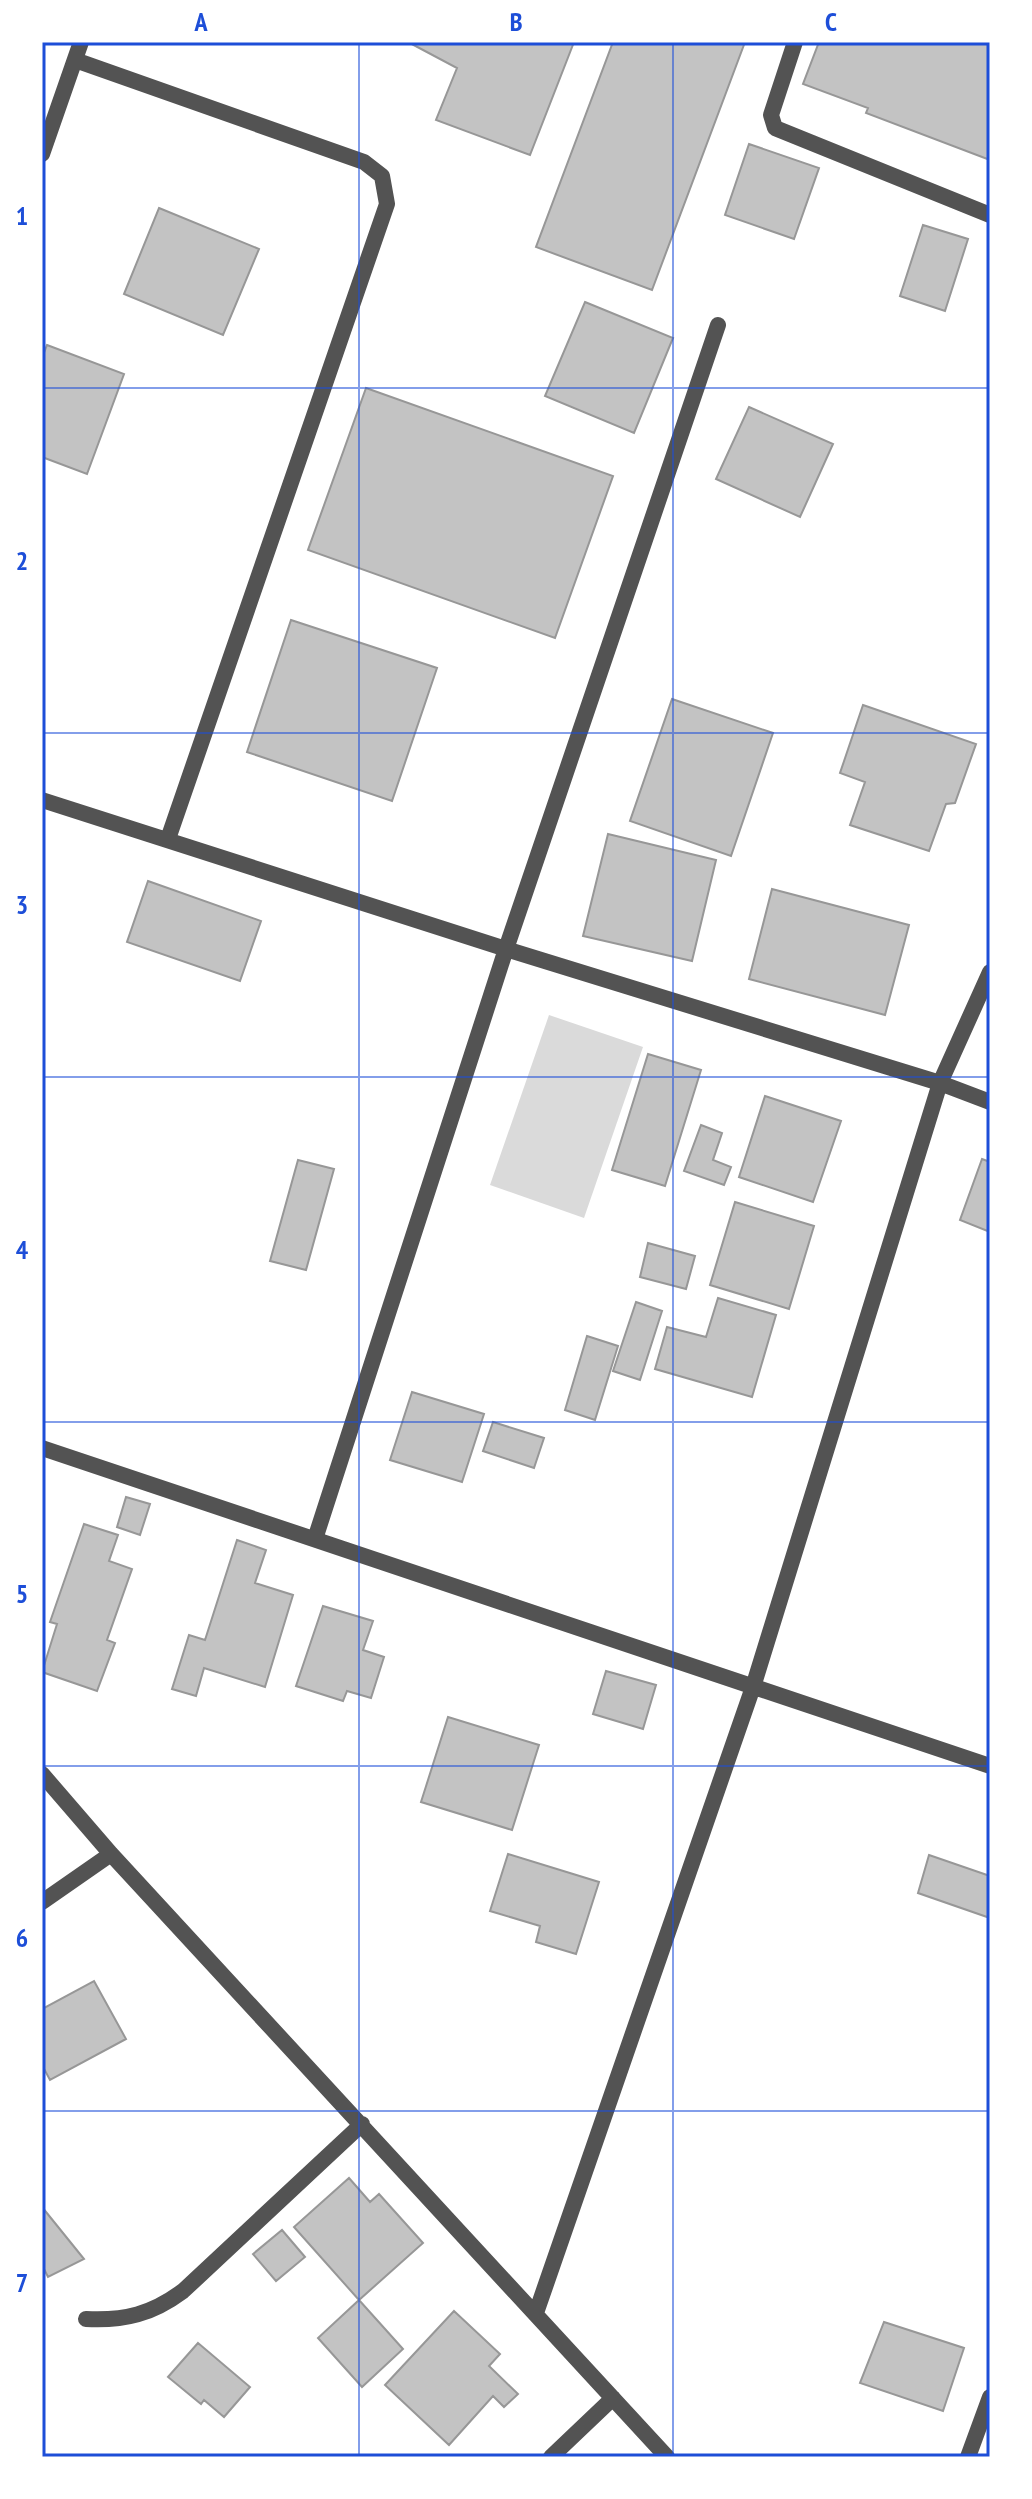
<svg xmlns="http://www.w3.org/2000/svg" width="1032" height="2499" font-family="'PT Sans Narrow',sans-serif">
	<style>
		.green { fill: #dadada }
		.building { fill: #c3c3c3; stroke: #979797; stroke-width: 2 }
		.lines { fill: none; stroke-linecap: round; stroke-linejoin: round }
		.service { stroke: #535353; stroke-width: 16 }
		.minor { stroke: #535353; stroke-width: 16 }
		.grid { fill: none; stroke: #1d4ed8; stroke-width: 2; stroke-opacity: 0.55 }
		.neatline { fill: none; stroke: #1d4ed8; stroke-width: 3 }
		.grid-label { font-size: 26px; text-anchor: middle; font-weight: bold; fill: #1d4ed8 }
	</style>
	<rect width="100%" height="100%" fill="#fff"/>
	<path class="green" d="M549 1015 643 1047 584 1218 490 1185Z"/>
	<path class="building" d="M408 42H574L530 155 436 120 457 68Z
		M613 42H745L652 290 536 247Z
		M819 42H990V160L866 113 868 108 803 84Z
		M749 144 819 168 794 239 725 215Z
		M159 208 259 249 223 335 124 294Z
		M923 225 968 239 945 311 900 296Z
		M585 302 673 338 634 433 545 396Z
		M47 345 124 374 87 474 42 457V358Z
		M366 388 613 476 555 638 308 550Z
		M749 407 833 444 800 517 716 479Z
		M291 620 437 668 392 801 247 752Z
		M672 699 773 733 731 856 630 821Z
		M863 705 976 744 955 803 946 804 929 851 850 825 865 782 840 773Z
		M608 834 716 860 692 961 583 936Z
		M148 881 261 921 240 981 127 942Z
		M772 889 909 925 885 1015 749 979Z
		M648 1054 701 1070 665 1186 612 1170Z
		M765 1096 841 1121 813 1202 739 1177Z
		M701 1125 722 1133 713 1160 731 1167 724 1185 684 1171Z
		M982 1159 990 1162V1232L960 1220Z
		M298 1160 334 1169 306 1270 270 1261Z
		M735 1202 814 1226 789 1309 710 1285Z
		M648 1243 695 1256 686 1289 640 1277Z
		M718 1298 776 1315 752 1397 655 1369 667 1327 706 1337Z
		M636 1302 662 1311 640 1380 613 1371Z
		M587 1336 618 1346 595 1420 565 1410Z
		M412 1392 484 1414 462 1482 390 1460Z
		M493 1422 544 1438 534 1468 483 1451Z
		M126 1497 150 1504 140 1535 117 1527Z
		M84 1524 118 1535 109 1561 132 1569 107 1640 115 1643 97 1691 42 1672 57 1624 50 1622Z
		M237 1540 266 1550 255 1583 293 1595 265 1687 204 1668 196 1696 172 1689 189 1635 205 1640Z
		M323 1606 373 1621 363 1650 384 1657 371 1698 347 1691 343 1701 296 1686Z
		M606 1671 656 1685 643 1729 593 1714Z
		M448 1717 539 1745 512 1830 421 1802Z
		M508 1854 599 1882 576 1954 536 1942 540 1926 490 1911Z
		M929 1855 990 1876V1918L918 1893Z
		M94 1981 126 2039 50 2080 42 2065V2009Z
		M349 2178 370 2202 379 2194 423 2243 359 2300 294 2227Z
		M42 2207 84 2259 48 2277 42 2265Z
		M282 2230 305 2257 276 2281 253 2254Z
		M359 2300 403 2349 362 2387 318 2338Z
		M454 2311 500 2354 489 2366 518 2394 504 2407 493 2396 449 2445 385 2385Z
		M884 2322 964 2348 943 2411 860 2383Z
		M198 2343 250 2387 224 2417 204 2400 201 2404 168 2377Z"/>
	<g class="lines">
		<path class="service" d="M795 42 771 115 775 128 990 215"/>
		<path class="minor" d="M75 60 364 162 382 176 387 204 168 839
			M42 154 81 42
			M42 800 506 949 940 1083 990 1102
			M42 1448 990 1766
			M315 1539 506 949 718 325
			M42 1774 111 1854 667 2457
			M42 1902 111 1854
			M536 2313 753 1687 940 1083 990 972
			M86 2319C125 2321 152 2314 183 2291L362 2124
			M551 2457 613 2398
			M968 2457 990 2397"/>
	</g>
	<path class="grid" d="M359 42V2457M673 42V2457M42 388H990M42 733H990M42 1077H990M42 1422H990M42 1766H990M42 2111H990"/>
	<rect width="1032" height="2499" fill="none" stroke="#ffffff" stroke-width="88"/>
	<rect x="44" y="44" width="944" height="2411" class="neatline"/>
	<g class="grid-label">
		<text x="201" y="31">A</text>
		<text x="516" y="31">B</text>
		<text x="831" y="31">C</text>
		<text x="22" y="225">1</text>
		<text x="22" y="570">2</text>
		<text x="22" y="914">3</text>
		<text x="22" y="1259">4</text>
		<text x="22" y="1603">5</text>
		<text x="22" y="1947">6</text>
		<text x="22" y="2292">7</text>
	</g>
</svg>
